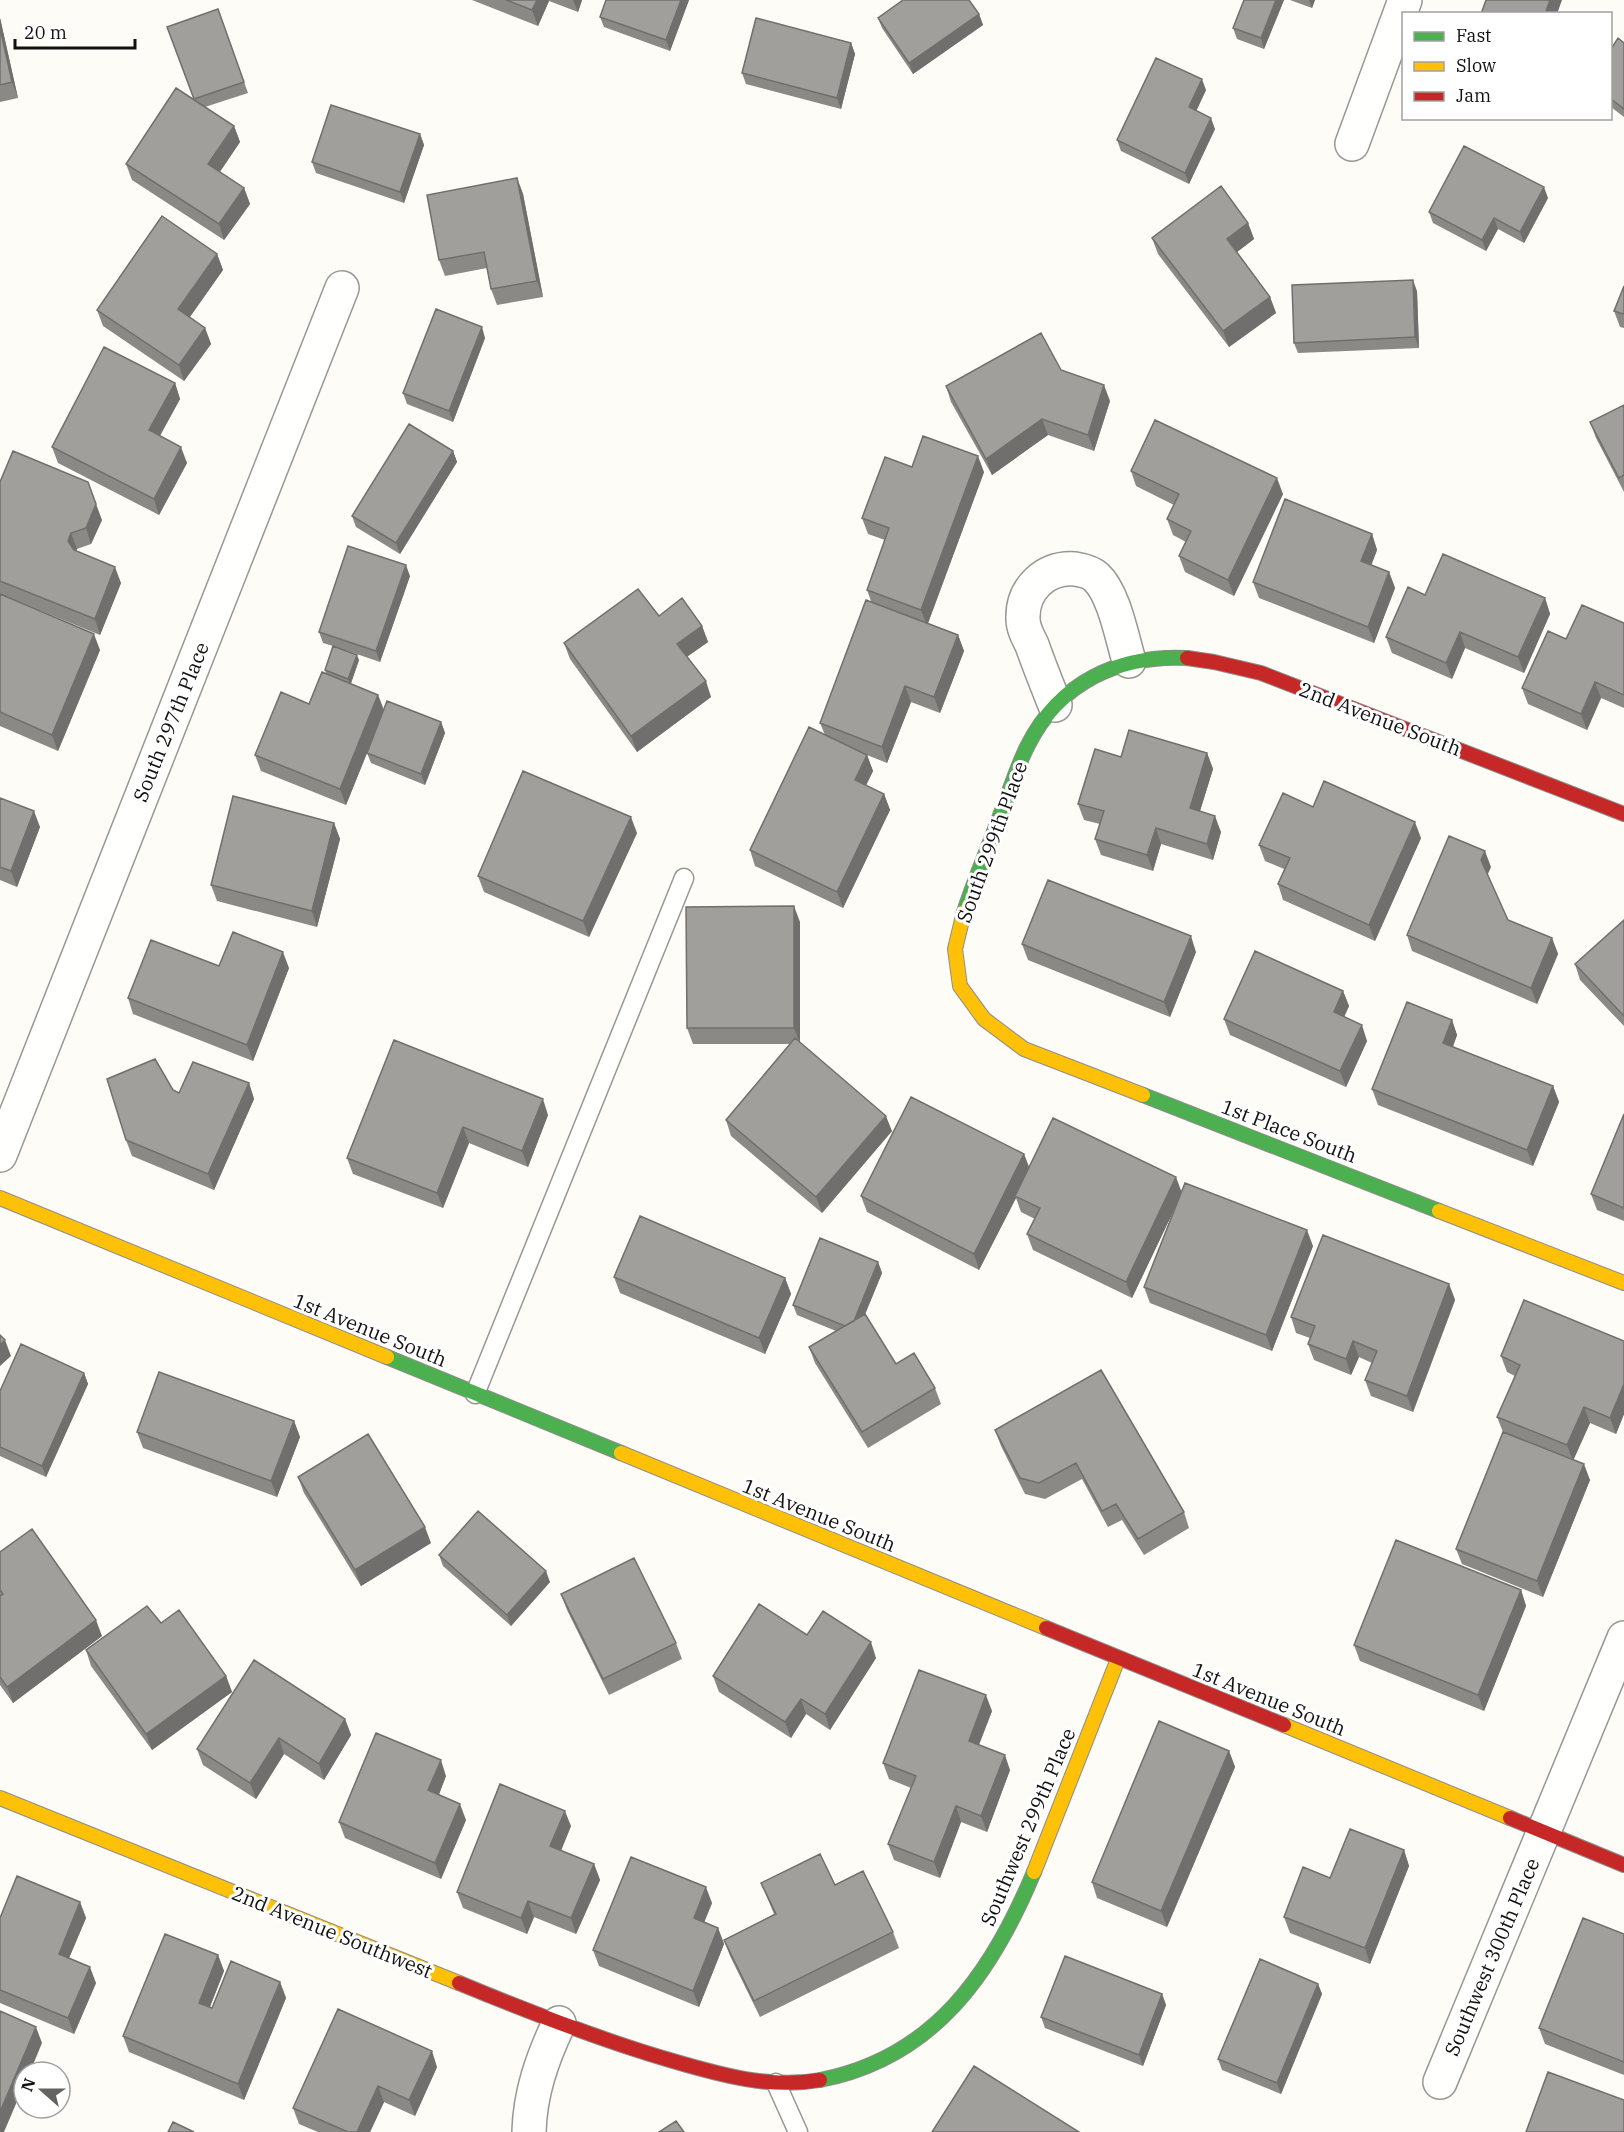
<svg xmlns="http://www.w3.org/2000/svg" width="1624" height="2132" font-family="'IBM Plex Serif',serif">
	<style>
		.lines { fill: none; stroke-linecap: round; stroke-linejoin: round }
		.lane-casing { stroke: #979795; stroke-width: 21 }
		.street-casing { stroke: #979795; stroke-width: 36 }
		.fast-casing { stroke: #8e8d8b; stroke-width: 16 }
		.slow-casing { stroke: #8e8d8b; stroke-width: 16 }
		.jam-casing { stroke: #8e8d8b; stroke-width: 16 }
		.lane { stroke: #fffffe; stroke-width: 18 }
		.street { stroke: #fffffe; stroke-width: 33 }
		.fast { stroke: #4caf50; stroke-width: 14 }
		.slow { stroke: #ffc107; stroke-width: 14 }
		.jam { stroke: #c62828; stroke-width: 14 }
		.wall { fill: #8a8986 }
		.shaded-wall { fill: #716f6d }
		.building { fill: #a19f9c; stroke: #716f6d; stroke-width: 1.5 }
		.labels { text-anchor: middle; stroke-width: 6; stroke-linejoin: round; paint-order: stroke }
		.street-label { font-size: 20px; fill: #111; stroke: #fff }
	</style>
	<rect width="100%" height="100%" fill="#fdfcf7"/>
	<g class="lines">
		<defs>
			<path id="lane" d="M475 1394 684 878
				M776 2083 798 2132"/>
			<path id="street" d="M1352 144 1405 0
				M1055 705C1047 685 1039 665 1032 645 1028 637 1023 628 1023 619 1022 589 1045 567 1075 569 1081 570 1091 572 1096 577 1114 593 1122 638 1129 661
				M0 1155 342 288
				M1440 2082 1624 1638
				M529 2132C530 2093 542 2059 559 2023"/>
			<path id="fast" d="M964 912C975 878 989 846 1001 813 1010 791 1017 766 1028 745 1060 682 1118 655 1187 658
				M1143 1095 1439 1211
				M387 1357 621 1453
				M820 2080C934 2058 992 1973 1034 1872"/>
			<path id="slow" d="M964 912 955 949 960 986 984 1019 1024 1049 1143 1095
				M0 1198 387 1357
				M1439 1211 1624 1283
				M621 1453 1046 1628
				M1284 1725 1510 1818
				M0 1798 459 1983
				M1034 1872 1118 1659"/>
			<path id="jam" d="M1187 658 1214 662 1261 673 1624 814
				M1046 1628 1284 1725
				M1510 1818 1624 1865
				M459 1983C529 2012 600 2040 673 2061 721 2075 770 2089 820 2080"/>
		</defs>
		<use href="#lane" class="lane-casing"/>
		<use href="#street" class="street-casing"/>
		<use href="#fast" class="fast-casing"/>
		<use href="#slow" class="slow-casing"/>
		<use href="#jam" class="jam-casing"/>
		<use href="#lane" class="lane"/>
		<use href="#street" class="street"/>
		<use href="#fast" class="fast"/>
		<use href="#slow" class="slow"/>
		<use href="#jam" class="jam"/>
	</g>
	<path class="wall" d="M472 0H582L578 12 549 1 538 26Z
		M689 0 670 51 604 27 600 17Z
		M1244 0H1284L1264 49 1237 39 1233 28Z
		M1290 0H1315L1312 8Z
		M218 9 248 93 205 107 234 126 240 142 220 172 244 188 250 204 224 240 132 180 126 164 194 100Z
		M979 14 983 25 913 74 882 28 878 18Z
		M0 18 18 98 0 102Z
		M851 43 855 54 841 109 746 84 742 73Z
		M1624 43V117L1611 107V49Z
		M1206 90 1196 111 1215 129 1189 184 1121 151 1117 140Z
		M420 134 424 145 404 203 316 173 312 162Z
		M517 178 523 194 543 297 497 305 491 289 487 268 445 276 439 260Z
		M1548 198 1524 243 1498 229 1486 251 1433 223 1429 212Z
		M1248 223 1254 239 1237 252 1270 297 1276 313 1229 347 1158 254 1152 238Z
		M217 254 223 270 190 317 205 328 211 344 184 381 103 326 97 310Z
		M1624 286V328L1620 327 1614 311Z
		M1417 291 1419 348 1298 353 1294 343Z
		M485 338 453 422 407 404 403 393Z
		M175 383 180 399 160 436 187 463 159 515 58 463 52 447Z
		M946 386 1110 401 1094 451 1048 435 992 475 951 402Z
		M1624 405V492L1596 438 1590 422Z
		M453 451 457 462 400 554 356 527 352 516Z
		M912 467 984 472 928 623 958 635 964 651 940 713 911 702 887 763 862 753 867 755 873 771 866 785 884 794 890 810 843 908 755 866 750 850 825 735 820 723 871 601 867 590 885 540 868 534 862 518Z
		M1131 471 1283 494 1234 596 1185 572 1179 556 1186 542 1173 535 1167 519 1174 505 1136 486Z
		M0 482 102 520 91 544 77 549 76 551 121 583 100 635 17 601 100 650 58 751 0 726Z
		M1372 534 1377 550 1371 565 1389 572 1395 588 1374 643 1259 598 1253 582Z
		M410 576 380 662 345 650 359 660 351 684 378 695 384 710 441 722 445 733 425 785 371 763 367 753 346 805 261 771 255 755 309 704 326 673 325 670 333 646 323 643 319 632Z
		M1425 595 1545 598 1550 614 1524 673 1465 648 1452 679 1392 653 1386 637Z
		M659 616 702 626 708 642 687 657 711 697 637 752 570 659 564 643Z
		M1624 623V708L1601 698 1587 730 1528 704 1522 688 1566 639Z
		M1207 753 1213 769 1200 811 1221 832 1213 860 1161 844 1153 871 1101 855 1095 839 1100 824 1084 820 1078 804 1121 757Z
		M0 798 40 827 17 887 0 880Z
		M1313 807 1421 838 1375 941 1283 900 1278 884 1284 869 1265 861 1259 845Z
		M334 823 340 839 317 927 217 901 211 885Z
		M637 833 589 937 484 892 478 876Z
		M1491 867 1487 874 1508 920 1552 938 1558 954 1537 1004 1412 951 1407 935Z
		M1624 920V1026L1580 980 1575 964Z
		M800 922V1043L892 1131 822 1213 731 1136 726 1120 790 1044H693L687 1028Z
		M1022 944 1196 952 1170 1017 1028 960Z
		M219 966 289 968 253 1061 133 1014 128 998Z
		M1343 991 1349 1006 1344 1017 1367 1041 1346 1087 1230 1035 1224 1019Z
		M1452 1020 1457 1035 1453 1047 1553 1086 1559 1102 1533 1166 1378 1105 1372 1089Z
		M394 1040 548 1115 528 1167 469 1143 443 1208 353 1174 347 1158Z
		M249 1083 254 1099 214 1190 132 1156 126 1140 173 1090 179 1093Z
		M1624 1114V1221L1597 1210 1591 1194Z
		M1024 1154 1029 1167 1182 1191 1313 1246 1272 1351 1150 1303 1144 1287 1175 1208 1132 1298 1033 1250 1027 1234 1035 1219 1021 1212 1016 1198 979 1270 867 1212 861 1196Z
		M878 1262 882 1273 865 1314 896 1364 935 1388 941 1404 868 1448 815 1363 809 1347 836 1331 797 1315 793 1305Z
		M614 1277 785 1278 791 1294 765 1354 620 1293Z
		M1449 1284 1455 1300 1413 1412 1371 1396 1365 1380 1372 1363 1359 1357 1351 1375 1314 1360 1308 1344 1310 1338 1296 1333 1291 1317Z
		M1624 1341V1414L1616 1434 1590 1423 1573 1460 1590 1480 1543 1597 1462 1564 1456 1549 1503 1432 1497 1417 1515 1376 1507 1372 1501 1356Z
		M1101 1370 1184 1512 1189 1528 1144 1555 1122 1520 1108 1527 1082 1479 1045 1499 1025 1494 1001 1446 995 1430Z
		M84 1373 88 1384 46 1477 0 1456V1391Z
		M294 1421 300 1437 277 1497 143 1448 137 1432Z
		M298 1477 431 1543 361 1586 304 1493Z
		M0 1552 102 1636 13 1703 0 1685Z
		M439 1555 550 1582 511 1626 443 1566Z
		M1521 1590 1526 1606 1484 1711 1360 1661 1354 1645Z
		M561 1594 676 1643 682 1659 609 1695 567 1610Z
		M161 1623 226 1676 232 1692 152 1750 91 1666 86 1650Z
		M807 1635 876 1658 830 1730 806 1714 791 1738 719 1692 713 1676Z
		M992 1711 979 1745 1010 1770 987 1832 961 1822 940 1878 894 1860 888 1844 911 1788 889 1779 883 1763Z
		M345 1719 351 1735 324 1780 284 1754 256 1799 203 1765 197 1749Z
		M1229 1751 1235 1767 1167 1927 1097 1898 1092 1882Z
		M446 1776 439 1795 466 1820 441 1879 345 1838 339 1822Z
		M571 1826 561 1851 594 1864 600 1880 576 1934 534 1917 527 1934 463 1908 457 1892Z
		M1404 1850 1409 1866 1370 1964 1290 1933 1284 1917 1330 1878Z
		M761 1883 835 1885 893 1932 899 1948 760 2017 730 1956 724 1940 774 1914Z
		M80 1902 86 1918 69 1958 96 1983 74 2034 0 2003V1918Z
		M712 1903 704 1923 718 1928 724 1944 699 2007 599 1966 593 1950Z
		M1624 1934V2075L1545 2044 1539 2028Z
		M218 1955 224 1971 210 2007 212 2008 280 1982 286 1998 244 2100 129 2052 123 2036Z
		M1318 1984 1322 1994 1281 2094 1222 2070 1218 2059Z
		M1162 1994 1166 2005 1143 2066 1045 2028 1041 2017Z
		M437 2067 415 2116 384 2102 370 2132H318L299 2124 293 2108Z"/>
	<path class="shaded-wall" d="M537 0H548L549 1 538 26 532 10Z
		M573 0H582L578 12Z
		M681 0H689L670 51 666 40Z
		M1276 0H1284L1264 49 1261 38Z
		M1309 0H1315L1312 8Z
		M1550 0H1562L1557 14H1545Z
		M979 14 983 25 913 74 909 63Z
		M0 18 18 98 12 82 0 28Z
		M851 43 855 54 841 109 837 98Z
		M1202 79 1206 90 1193 118 1189 107Z
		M1211 118 1215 129 1189 184 1185 173Z
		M234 126 240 142 214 180 208 164Z
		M420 134 424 145 404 203 400 192Z
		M517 178 523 194 543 297 537 281Z
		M1544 187 1548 198 1524 243 1520 232Z
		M244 188 250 204 224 240 219 224Z
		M1494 218 1498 229 1486 251 1482 240Z
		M1248 223 1254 239 1233 255 1227 239Z
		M217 254 223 270 184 325 178 309Z
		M1413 280 1417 291 1419 348 1415 337Z
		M1270 297 1276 313 1229 347 1223 331Z
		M482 327 485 338 453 422 449 411Z
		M205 328 211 344 184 381 179 365Z
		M175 383 180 399 154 446 149 430Z
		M1104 385 1110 401 1094 451 1088 435Z
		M1042 419 1048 435 992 475 986 459Z
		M181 447 187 463 159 515 154 499Z
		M453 451 457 462 400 554 396 543Z
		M978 456 984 472 927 626 921 610Z
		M1277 478 1283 494 1234 596 1228 580Z
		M88 482 102 520 91 544 86 528Z
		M71 533 77 549 74 557 68 541Z
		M1372 534 1377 550 1367 577 1361 561Z
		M406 565 410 576 380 662 376 651Z
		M115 567 121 583 100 635 95 619Z
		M1389 572 1395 588 1374 643 1368 627Z
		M1545 598 1550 614 1524 673 1518 657Z
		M702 626 708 642 682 660 677 644Z
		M1460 632 1465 648 1452 679 1446 663Z
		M94 634 100 650 58 751 52 735Z
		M958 635 964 651 940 713 934 697Z
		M357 655 359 660 350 685 348 679Z
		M706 681 711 697 637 752 631 736Z
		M1595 682 1601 698 1587 730 1581 714Z
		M905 686 911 702 887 763 882 747Z
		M378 695 384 711 346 805 340 789Z
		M441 722 445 733 425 785 421 774Z
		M1207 753 1213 769 1196 824 1190 808Z
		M867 755 873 771 861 796 855 780Z
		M884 794 890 810 843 908 837 892Z
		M34 811 40 827 17 887 11 871Z
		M1215 816 1221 832 1213 860 1207 844Z
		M631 817 637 833 589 937 583 921Z
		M1415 822 1421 838 1375 941 1369 925Z
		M334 823 340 839 317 927 312 911Z
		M1156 828 1161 844 1153 871 1147 855Z
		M1485 851 1491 867 1487 876 1481 860Z
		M794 906 800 922V1044L794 1028Z
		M1191 936 1196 952 1170 1017 1164 1002Z
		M1552 938 1558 954 1537 1004 1531 988Z
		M283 952 289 968 253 1061 247 1045Z
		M1343 991 1349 1006 1339 1028 1334 1012Z
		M1452 1020 1457 1035 1448 1059 1443 1043Z
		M1362 1025 1367 1041 1346 1087 1340 1071Z
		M249 1083 254 1099 214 1190 208 1174Z
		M1553 1086 1559 1102 1533 1166 1527 1150Z
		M543 1099 548 1115 528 1167 522 1151Z
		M886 1116 892 1131 822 1213 816 1197Z
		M463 1127 469 1143 443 1208 437 1193Z
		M1024 1154 1030 1170 1015 1196 1016 1198 979 1270 974 1254Z
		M1176 1177 1182 1193 1132 1298 1126 1282Z
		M1307 1230 1313 1246 1272 1351 1266 1335Z
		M878 1262 882 1273 855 1339 851 1328Z
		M785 1278 791 1294 765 1354 759 1338Z
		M1449 1284 1455 1300 1413 1412 1407 1396Z
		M5 1340 11 1356 0 1366V1345Z
		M1353 1341 1359 1357 1351 1375 1346 1359Z
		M84 1373 88 1384 46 1477 42 1466Z
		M1624 1384V1414L1616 1434 1610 1418Z
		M1584 1407 1590 1423 1573 1461 1567 1445Z
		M294 1421 300 1437 277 1497 271 1481Z
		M1584 1464 1590 1480 1543 1597 1537 1581Z
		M425 1527 431 1543 361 1586 355 1570Z
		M546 1571 550 1582 511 1626 507 1615Z
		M1521 1590 1526 1606 1484 1711 1478 1695Z
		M96 1620 102 1636 13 1703 7 1687Z
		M871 1642 876 1658 830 1730 825 1714Z
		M226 1676 232 1692 152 1750 146 1734Z
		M986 1695 992 1711 974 1757 969 1741Z
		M801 1699 806 1714 791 1738 785 1722Z
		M345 1719 351 1735 324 1780 319 1764Z
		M279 1738 284 1754 256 1799 250 1783Z
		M1229 1751 1235 1767 1167 1927 1161 1911Z
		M1005 1755 1010 1770 987 1832 981 1816Z
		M441 1760 446 1776 434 1806 428 1790Z
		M460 1804 466 1820 441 1879 435 1863Z
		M956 1806 961 1822 940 1878 934 1862Z
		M565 1811 571 1826 556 1862 550 1846Z
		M1404 1850 1409 1866 1370 1964 1365 1948Z
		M594 1864 600 1880 576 1934 571 1918Z
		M706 1887 712 1903 699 1934 694 1918Z
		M528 1901 534 1917 527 1934 521 1918Z
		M80 1902 86 1918 64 1970 59 1954Z
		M718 1928 724 1944 699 2007 693 1991Z
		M218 1955 224 1971 205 2019 199 2003Z
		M90 1967 96 1983 74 2034 68 2018Z
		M280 1982 286 1998 244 2100 238 2084Z
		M1318 1984 1322 1994 1281 2094 1277 2083Z
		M1162 1994 1166 2005 1143 2066 1139 2055Z
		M36 2027 42 2043 30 2072H24V2085L4 2132H0V2112Z
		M432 2051 437 2067 415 2116 409 2100Z
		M378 2086 384 2102 370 2132H357Z"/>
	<path class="building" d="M506 0H537L532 10Z
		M606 0H681L666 40 600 17Z
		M903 0H969L979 14 909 63 878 18Z
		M1244 0H1276L1261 38 1233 28Z
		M1486 0H1550L1545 14H1481Z
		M218 9 244 82 194 99 167 27Z
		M756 18 851 43 837 98 742 73Z
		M0 28 12 82 0 85Z
		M1618 38 1624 43V109L1611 99V49Z
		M1156 58 1202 79 1189 107 1211 118 1185 173 1117 140Z
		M176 88 234 126 208 164 244 188 219 224 126 164Z
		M331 105 420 134 400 192 312 162Z
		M1464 146 1544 187 1520 232 1494 218 1482 240 1429 212Z
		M517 178 537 281 491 289 484 252 439 260 427 195Z
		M1221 186 1248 223 1227 239 1270 297 1223 331 1152 238Z
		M162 216 217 254 178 309 205 328 179 365 97 310Z
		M1413 280 1415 337 1294 343 1292 285Z
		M1624 286V314L1614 311Z
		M436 309 482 327 449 411 403 393Z
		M1041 333 1061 370 1104 385 1088 435 1042 419 986 459 946 386Z
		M104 347 175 383 149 430 181 447 154 499 52 447Z
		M1624 405V475L1619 478 1590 422Z
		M1155 420 1277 478 1228 580 1179 556 1191 531 1167 519 1179 494 1131 471Z
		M409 424 453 451 396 543 352 516Z
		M923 436 978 456 921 610 867 590 889 528 862 518 885 457 912 467Z
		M13 451 88 482 96 504 86 528 71 533 68 541 74 550 115 567 95 619 0 581V482Z
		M1285 499 1372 534 1361 561 1389 572 1368 627 1253 582Z
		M348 546 406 565 376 651 319 632Z
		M1443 554 1545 598 1518 657 1460 632 1446 663 1386 637 1408 587 1425 595Z
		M638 589 659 616 682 598 702 626 677 644 706 681 631 736 564 643Z
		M0 594 94 634 52 735 0 712Z
		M866 600 958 635 934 697 905 686 882 747 820 723Z
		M1582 605 1624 623V695L1595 682 1581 714 1522 688 1548 631 1566 639Z
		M333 646 357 655 348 679 325 670Z
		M322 672 378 695 340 789 255 755 281 692 309 704Z
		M387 701 441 722 421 774 367 753Z
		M809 727 867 755 855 780 884 794 837 892 750 850Z
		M1129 730 1207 753 1190 808 1215 816 1207 844 1156 828 1147 855 1095 839 1104 811 1078 804 1095 749 1121 757Z
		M523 771 631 817 583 921 478 876Z
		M1324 781 1415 822 1369 925 1278 884 1290 858 1259 845 1283 793 1313 807Z
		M233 796 334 823 312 911 211 885Z
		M0 798 34 811 11 871 0 867Z
		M1449 836 1485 851 1481 860 1508 920 1552 938 1531 988 1407 935Z
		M1048 880 1191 936 1164 1002 1022 944Z
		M794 906V1028H687L686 907Z
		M1624 920V1016L1575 964Z
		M233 932 283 952 247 1045 128 998 151 940 219 966Z
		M1255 951 1343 991 1334 1012 1362 1025 1340 1071 1224 1019Z
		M1407 1002 1452 1020 1443 1043 1553 1086 1527 1150 1372 1089Z
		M795 1038 886 1116 816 1197 726 1120Z
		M394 1040 543 1099 522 1151 463 1127 437 1193 347 1158Z
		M155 1059 173 1090 179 1093 193 1062 249 1083 208 1174 126 1140 107 1079Z
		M911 1097 1024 1154 974 1254 861 1196Z
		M1624 1114V1208L1591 1194Z
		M1053 1118 1176 1177 1126 1282 1027 1234 1040 1208 1015 1196Z
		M1185 1183 1307 1230 1266 1335 1144 1287Z
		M640 1216 785 1278 759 1338 614 1277Z
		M1323 1235 1449 1284 1407 1396 1365 1380 1377 1351 1353 1341 1346 1359 1308 1344 1315 1326 1291 1317Z
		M820 1238 878 1262 854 1321 845 1326 793 1305Z
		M1524 1300 1624 1341V1384L1610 1418 1584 1407 1567 1445 1497 1417 1520 1365 1501 1356Z
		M865 1314 896 1364 914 1353 935 1388 862 1432 809 1347Z
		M0 1335 5 1340 0 1345Z
		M21 1344 84 1373 42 1466 0 1447V1391Z
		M1101 1370 1184 1512 1138 1539 1116 1504 1102 1511 1076 1463 1039 1483 1020 1478 995 1430Z
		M159 1372 294 1421 271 1481 137 1432Z
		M1503 1432 1584 1464 1537 1581 1456 1549Z
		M368 1434 425 1527 355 1570 298 1477Z
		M478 1511 546 1571 507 1615 439 1555Z
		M32 1529 96 1620 7 1687 0 1677V1596L3 1594 0 1590V1552Z
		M1396 1540 1521 1590 1478 1695 1354 1645Z
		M634 1558 676 1643 603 1679 561 1594Z
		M759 1604 807 1635 823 1611 871 1642 825 1714 801 1699 785 1722 713 1676Z
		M147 1606 161 1623 179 1610 226 1676 146 1734 86 1650Z
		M254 1660 345 1719 319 1764 279 1738 250 1783 197 1749Z
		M919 1670 986 1695 969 1741 1005 1755 981 1816 956 1806 934 1862 888 1844 916 1776 883 1763Z
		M1159 1721 1229 1751 1161 1911 1092 1882Z
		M376 1733 441 1760 428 1790 460 1804 435 1863 339 1822Z
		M500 1784 565 1811 550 1846 594 1864 571 1918 528 1901 521 1918 457 1892Z
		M1350 1829 1404 1850 1365 1948 1284 1917 1303 1867 1330 1878Z
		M820 1854 835 1885 863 1871 893 1932 754 2001 724 1940 776 1914 761 1883Z
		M631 1857 706 1887 694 1918 718 1928 693 1991 593 1950Z
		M17 1876 80 1902 59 1954 90 1967 68 2018 0 1990V1918Z
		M1583 1918 1624 1934V2062L1539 2028Z
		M165 1934 218 1955 199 2003 212 2008 231 1961 280 1982 238 2084 123 2036Z
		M1065 1956 1162 1994 1139 2055 1041 2017Z
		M1260 1959 1318 1984 1277 2083 1218 2059Z
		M338 2009 432 2051 409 2100 378 2086 357 2132H348L293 2108Z
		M0 2011 36 2027 0 2112Z
		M974 2066 1079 2132H932Z
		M1548 2072 1624 2100V2132H1526Z
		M676 2121 684 2132H659Z
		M173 2122 194 2132H168Z"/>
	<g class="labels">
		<g class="street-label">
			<text transform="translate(1380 719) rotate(21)" y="7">2nd Avenue South</text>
			<text transform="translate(171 722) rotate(-68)" y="7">South 297th Place</text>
			<text transform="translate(992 842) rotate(-70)" y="7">South 299th Place</text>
			<text transform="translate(1289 1131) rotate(21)" y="7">1st Place South</text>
			<text transform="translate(370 1330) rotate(22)" y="7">1st Avenue South</text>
			<text transform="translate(819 1515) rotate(22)" y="7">1st Avenue South</text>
			<text transform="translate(1269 1699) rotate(22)" y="7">1st Avenue South</text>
			<text transform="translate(1028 1827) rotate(-67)" y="7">Southwest 299th Place</text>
			<text transform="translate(332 1932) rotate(22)" y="7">2nd Avenue Southwest</text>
			<text transform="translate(1492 1957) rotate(-67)" y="7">Southwest 300th Place</text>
		</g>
	</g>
	<rect x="1402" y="12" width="210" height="108" fill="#ffffff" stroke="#a0a0a0" stroke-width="1.5"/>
	<rect x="1414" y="32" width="30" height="9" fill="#4caf50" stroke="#a0a0a0" stroke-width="1.5"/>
	<text x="1456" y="42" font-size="18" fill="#111111">Fast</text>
	<rect x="1414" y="62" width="30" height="9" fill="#ffc107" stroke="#a0a0a0" stroke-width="1.5"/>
	<text x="1456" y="72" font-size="18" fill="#111111">Slow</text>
	<rect x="1414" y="92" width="30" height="9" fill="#c62828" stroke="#a0a0a0" stroke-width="1.5"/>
	<text x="1456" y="102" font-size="18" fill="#111111">Jam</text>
	<g transform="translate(42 2090) rotate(291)"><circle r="28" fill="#ffffff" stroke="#a0a0a0" stroke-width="1.5"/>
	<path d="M0-4.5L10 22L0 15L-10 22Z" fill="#646362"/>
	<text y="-9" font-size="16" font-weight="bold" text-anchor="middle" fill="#111111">N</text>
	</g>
	<path d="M15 39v9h120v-9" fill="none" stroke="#111111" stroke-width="3"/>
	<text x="24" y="39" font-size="18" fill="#111111" stroke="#ffffff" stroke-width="4.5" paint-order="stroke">20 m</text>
</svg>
